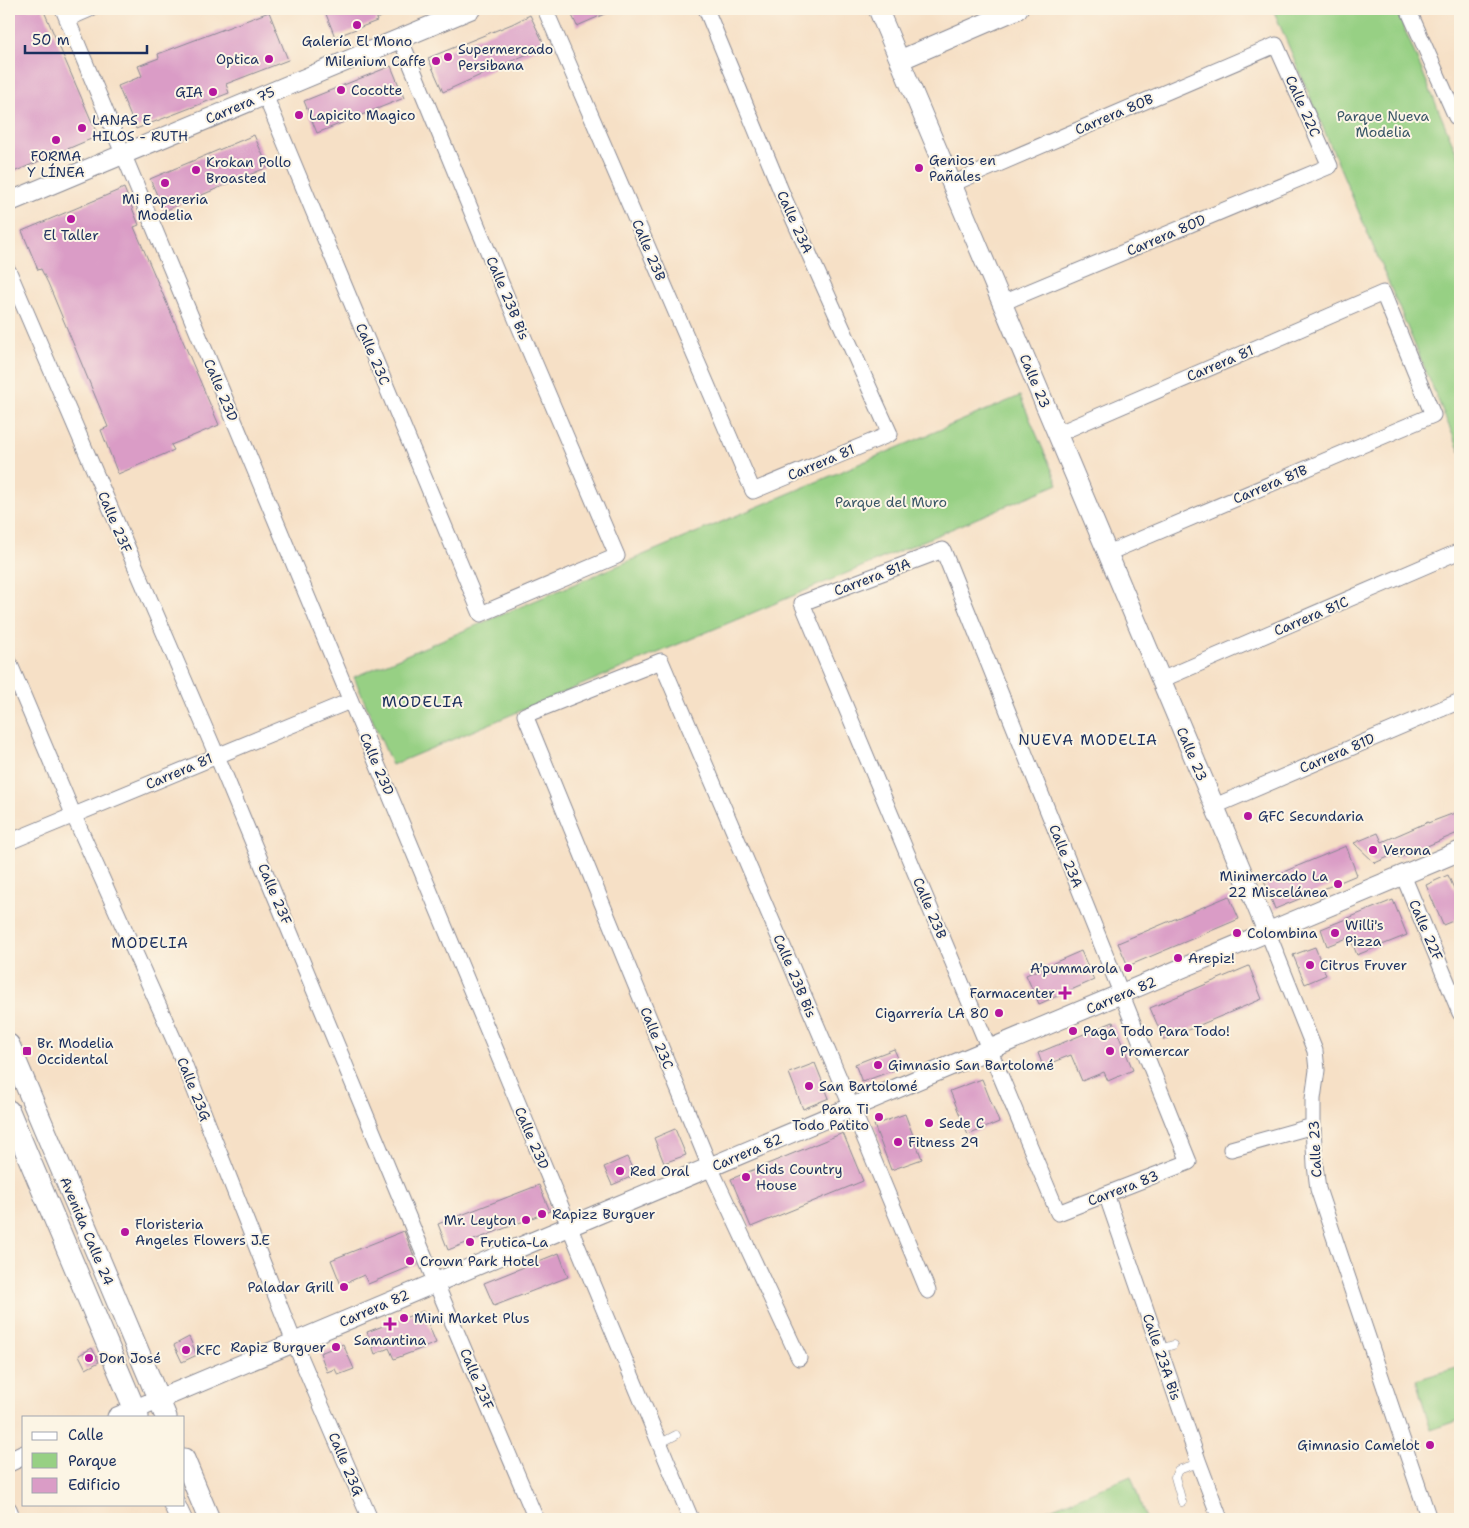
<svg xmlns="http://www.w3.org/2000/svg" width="1469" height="1528" font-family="'Shantell Sans',sans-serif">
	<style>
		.green { fill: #97d084; stroke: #598071 }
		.building { fill: #da9cc6 }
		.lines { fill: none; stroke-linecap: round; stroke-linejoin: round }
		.service-casing { stroke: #888892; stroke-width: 9 }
		.minor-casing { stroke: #888892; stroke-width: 17 }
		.tertiary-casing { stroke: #888892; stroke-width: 21 }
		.secondary-casing { stroke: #888892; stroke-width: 23 }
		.service { stroke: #fff; stroke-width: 8 }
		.minor { stroke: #fff; stroke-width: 15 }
		.tertiary { stroke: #fff; stroke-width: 19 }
		.secondary { stroke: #fff; stroke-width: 21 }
		.poi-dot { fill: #b5179e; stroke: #fcf5e5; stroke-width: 2 }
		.labels { text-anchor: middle; stroke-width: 4; stroke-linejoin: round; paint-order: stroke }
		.poi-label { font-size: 14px; fill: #1b2f5e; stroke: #fcf5e5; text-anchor: start }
		.street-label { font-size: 14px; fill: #1b2f5e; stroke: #fcf5e5 }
		.park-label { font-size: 14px; fill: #3a5768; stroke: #fcf5e5 }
		.neighbourhood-label { font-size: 15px; letter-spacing: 1px; fill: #1b2f5e; stroke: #fcf5e5 }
		.quarter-label { font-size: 16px; letter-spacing: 1px; fill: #1b2f5e; stroke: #fcf5e5 }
	</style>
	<rect width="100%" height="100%" fill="#fcf5e5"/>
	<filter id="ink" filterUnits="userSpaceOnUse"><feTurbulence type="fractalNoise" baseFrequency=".02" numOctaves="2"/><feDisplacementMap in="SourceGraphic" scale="10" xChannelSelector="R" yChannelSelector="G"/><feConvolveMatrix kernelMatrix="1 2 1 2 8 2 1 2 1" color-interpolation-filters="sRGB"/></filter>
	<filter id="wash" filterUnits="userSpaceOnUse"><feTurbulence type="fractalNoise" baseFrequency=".0096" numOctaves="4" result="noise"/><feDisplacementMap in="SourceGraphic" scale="20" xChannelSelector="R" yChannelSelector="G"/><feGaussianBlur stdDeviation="1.12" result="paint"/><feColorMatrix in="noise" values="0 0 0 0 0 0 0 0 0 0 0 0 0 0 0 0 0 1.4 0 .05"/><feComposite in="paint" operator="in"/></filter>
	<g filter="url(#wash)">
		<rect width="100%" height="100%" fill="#f6e0c6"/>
		<path class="green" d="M1273 9H1396L1460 161V452Z
			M1020 396 1058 484 392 765 354 677Z
			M1460 1367V1420L1431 1430 1416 1380Z
			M1131 1476 1146 1519H1026Z"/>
		<g id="blocks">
			<path class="building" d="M9 9H43L98 136 9 174Z
				M324 9H400L376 19 377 21 335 37Z
				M569 9H616L577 26Z
				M269 12 288 60 226 84 229 93 136 129 118 86 142 76 138 66 159 58 158 54Z
				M530 15 545 46 443 92 428 58 512 24Z
				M391 66 404 98 317 133 304 101Z
				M254 135 268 167 164 211 150 179Z
				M124 188 139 225 134 227 219 425 171 445 174 450 118 474 101 430 108 427 48 283 41 269 38 270 22 231Z
				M1460 811V832L1399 858 1397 853 1375 863 1354 843 1378 833 1382 842 1428 822V823Z
				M1346 846 1357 875 1275 909 1264 880Z
				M1448 875 1460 902V918L1443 925 1426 885Z
				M1229 896 1239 919 1128 966 1118 943Z
				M1393 900 1407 935 1357 955 1350 937 1327 946 1321 929Z
				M1315 947 1326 975 1305 984 1293 955Z
				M1081 951 1094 980 1039 1004 1026 975Z
				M1249 966 1262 999 1164 1040 1150 1008Z
				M1113 1022 1133 1070 1108 1081 1104 1072 1082 1081 1071 1055 1043 1066 1038 1053Z
				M894 1049 902 1067 862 1082 855 1064Z
				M815 1063 829 1098 803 1109 789 1073Z
				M982 1079 999 1122 968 1135 950 1091Z
				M905 1114 922 1159 891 1170 874 1125Z
				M675 1129 686 1155 664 1163 654 1138Z
				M843 1133 863 1181 751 1227 731 1179Z
				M627 1157 635 1175 612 1185 604 1167Z
				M539 1185 550 1211 448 1250 438 1224Z
				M404 1231 417 1264 368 1284 364 1275 341 1285 331 1260Z
				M559 1253 568 1277 494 1306 484 1283Z
				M423 1311 436 1343 394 1359 389 1348 375 1354 367 1332Z
				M189 1337 197 1355 182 1362 174 1345Z
				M343 1344 354 1369 338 1375 335 1369 327 1372 320 1353Z
				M92 1348 99 1362 86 1369 79 1355Z"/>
		</g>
	</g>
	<g filter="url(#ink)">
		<use href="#blocks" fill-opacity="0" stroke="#888892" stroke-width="1"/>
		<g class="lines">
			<defs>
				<path id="service" d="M1160 1349 1173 1345
					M659 1444 676 1435
					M1182 1502 1175 1477 1178 1470 1199 1463"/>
				<path id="minor" d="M63 9 691 1519
					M545 9 753 491 890 434 784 198 706 9
					M1408 9 1456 117 1460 115
					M67 19 90 9
					M265 95 481 614 617 556 513 312 400 38
					M952 184 1276 45 1330 166 1002 303
					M9 272 217 756 429 1267 536 1519
					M1057 434 1383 293 1433 415 1108 553
					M943 550 1189 1162 1058 1213 802 603Z
					M9 662 74 816 182 1058 294 1342 370 1519
					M1161 680 1460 551
					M1215 806 1460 701
					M9 842 350 701
					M1403 875 1460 1013
					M1268 933 1315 1051 1317 1070 1313 1099V1126L1315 1165 1318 1189 1429 1519
					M1231 1149 1313 1126
					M1106 1194 1199 1463 1220 1519
					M799 1358 710 1167 525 715 661 661 852 1108 928 1291
					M9 1509 13 1519"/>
				<path id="tertiary" d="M878 9 1268 933
					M900 60 1018 9
					M9 202 471 9
					M117 1417 1460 851
					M9 1462 24 1455"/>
				<path id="secondary" d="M9 1045 166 1417
					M9 1111 138 1417
					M184 1459 209 1519
					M174 1504 181 1519"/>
			</defs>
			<use href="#service" class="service-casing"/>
			<use href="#minor" class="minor-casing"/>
			<use href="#tertiary" class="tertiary-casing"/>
			<use href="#secondary" class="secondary-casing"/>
			<use href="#service" class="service"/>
			<use href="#minor" class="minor"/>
			<use href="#tertiary" class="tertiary"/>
			<use href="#secondary" class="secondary"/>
		</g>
	</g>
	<g class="poi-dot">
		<circle cx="357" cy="25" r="5"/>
		<circle cx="448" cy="57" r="5"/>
		<circle cx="269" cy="59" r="5"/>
		<circle cx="436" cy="61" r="5"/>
		<circle cx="341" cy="90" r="5"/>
		<circle cx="213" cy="92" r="5"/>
		<circle cx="299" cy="115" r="5"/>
		<circle cx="82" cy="128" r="5"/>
		<circle cx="56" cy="140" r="5"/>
		<circle cx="919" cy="168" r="5"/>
		<circle cx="196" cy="170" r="5"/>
		<circle cx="165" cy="183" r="5"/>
		<circle cx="71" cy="219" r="5"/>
		<circle cx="1248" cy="816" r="5"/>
		<circle cx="1373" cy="850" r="5"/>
		<circle cx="1338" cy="884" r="5"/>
		<circle cx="1237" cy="933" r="5"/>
		<circle cx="1335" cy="933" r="5"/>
		<circle cx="1178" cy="958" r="5"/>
		<circle cx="1310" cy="965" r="5"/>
		<circle cx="1128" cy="968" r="5"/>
		<path d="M1062.5 985.5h5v5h5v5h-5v5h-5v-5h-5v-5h5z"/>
		<circle cx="999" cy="1013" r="5"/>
		<circle cx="1073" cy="1031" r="5"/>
		<rect x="22" y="1046" width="10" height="10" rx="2.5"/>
		<circle cx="1110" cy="1051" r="5"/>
		<circle cx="878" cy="1065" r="5"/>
		<circle cx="809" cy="1086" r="5"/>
		<circle cx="879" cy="1117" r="5"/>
		<circle cx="929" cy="1123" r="5"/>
		<circle cx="898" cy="1142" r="5"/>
		<circle cx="620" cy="1171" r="5"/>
		<circle cx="746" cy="1177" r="5"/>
		<circle cx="542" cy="1214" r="5"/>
		<circle cx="526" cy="1220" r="5"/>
		<circle cx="125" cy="1232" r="5"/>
		<circle cx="470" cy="1242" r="5"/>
		<circle cx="410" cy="1261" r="5"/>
		<circle cx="344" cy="1287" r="5"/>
		<circle cx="404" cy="1318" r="5"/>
		<path d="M387.5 1316.5h5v5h5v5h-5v5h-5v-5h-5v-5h5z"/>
		<circle cx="336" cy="1347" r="5"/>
		<circle cx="186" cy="1350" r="5"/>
		<circle cx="89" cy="1358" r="5"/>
		<circle cx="1430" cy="1445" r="5"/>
	</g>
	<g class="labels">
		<g class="poi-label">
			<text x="357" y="46" text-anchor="middle">Galería El Mono</text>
			<text x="458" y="54">Supermercado<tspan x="458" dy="16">Persibana</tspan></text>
			<text x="259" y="64" text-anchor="end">Optica</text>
			<text x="426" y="66" text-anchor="end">Milenium Caffe</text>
			<text x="351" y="95">Cocotte</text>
			<text x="203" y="97" text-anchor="end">GIA</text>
			<text x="309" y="120">Lapicito Magico</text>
			<text x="92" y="125">LANAS E<tspan x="92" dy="16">HILOS - RUTH</tspan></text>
			<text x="56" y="161" text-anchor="middle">FORMA<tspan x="56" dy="16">Y LÍNEA</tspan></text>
			<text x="929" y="165">Genios en<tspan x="929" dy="16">Pañales</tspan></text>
			<text x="206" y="167">Krokan Pollo<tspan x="206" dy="16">Broasted</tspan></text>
			<text x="165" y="204" text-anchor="middle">Mi Papereria<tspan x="165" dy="16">Modelia</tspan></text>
			<text x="71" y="240" text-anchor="middle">El Taller</text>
			<text x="1258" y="821">GFC Secundaria</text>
			<text x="1383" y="855">Verona</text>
			<text x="1328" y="881" text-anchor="end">Minimercado La<tspan x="1328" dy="16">22 Miscelánea</tspan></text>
			<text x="1345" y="930">Willi's<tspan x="1345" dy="16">Pizza</tspan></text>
			<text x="1247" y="938">Colombina</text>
			<text x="1188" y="963">Arepiz!</text>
			<text x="1320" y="970">Citrus Fruver</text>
			<text x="1118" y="973" text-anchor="end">A'pummarola</text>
			<text x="1055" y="998" text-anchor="end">Farmacenter</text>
			<text x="989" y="1018" text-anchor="end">Cigarrería LA 80</text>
			<text x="1083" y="1036">Paga Todo Para Todo!</text>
			<text x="37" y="1048">Br. Modelia<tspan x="37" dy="16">Occidental</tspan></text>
			<text x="1120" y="1056">Promercar</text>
			<text x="888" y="1070">Gimnasio San Bartolomé</text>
			<text x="819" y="1091">San Bartolomé</text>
			<text x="869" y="1114" text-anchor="end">Para Ti<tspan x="869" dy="16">Todo Patito</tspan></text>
			<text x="939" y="1128">Sede C</text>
			<text x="908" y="1147">Fitness 29</text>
			<text x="756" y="1174">Kids Country<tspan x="756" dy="16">House</tspan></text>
			<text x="630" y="1176">Red Oral</text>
			<text x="552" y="1219">Rapizz Burguer</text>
			<text x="516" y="1225" text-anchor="end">Mr. Leyton</text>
			<text x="135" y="1229">Floristeria<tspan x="135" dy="16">Angeles Flowers J.E</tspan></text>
			<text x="480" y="1247">Frutica-La</text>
			<text x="420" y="1266">Crown Park Hotel</text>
			<text x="334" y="1292" text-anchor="end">Paladar Grill</text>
			<text x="414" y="1323">Mini Market Plus</text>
			<text x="390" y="1345" text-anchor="middle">Samantina</text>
			<text x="326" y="1352" text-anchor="end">Rapiz Burguer</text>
			<text x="196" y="1355">KFC</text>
			<text x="99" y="1363">Don José</text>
			<text x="1420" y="1450" text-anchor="end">Gimnasio Camelot</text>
		</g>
		<g class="street-label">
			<text transform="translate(240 105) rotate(-23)" y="5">Carrera 75</text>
			<text transform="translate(1303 106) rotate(66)" y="5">Calle 22C</text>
			<text transform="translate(1114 114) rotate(-23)" y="5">Carrera 80B</text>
			<text transform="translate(795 222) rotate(66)" y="5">Calle 23A</text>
			<text transform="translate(1166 235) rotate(-23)" y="5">Carrera 80D</text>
			<text transform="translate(649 250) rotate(67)" y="5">Calle 23B</text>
			<text transform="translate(508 298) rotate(67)" y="5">Calle 23B Bis</text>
			<text transform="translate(373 354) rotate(67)" y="5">Calle 23C</text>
			<text transform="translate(1220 363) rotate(-23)" y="5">Carrera 81</text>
			<text transform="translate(1035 381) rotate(67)" y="5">Calle 23</text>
			<text transform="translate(221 390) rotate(67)" y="5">Calle 23D</text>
			<text transform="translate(821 462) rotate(-23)" y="5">Carrera 81</text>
			<text transform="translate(1270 484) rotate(-23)" y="5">Carrera 81B</text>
			<text transform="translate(115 522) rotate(67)" y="5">Calle 23F</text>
			<text transform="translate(872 577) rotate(-21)" y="5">Carrera 81A</text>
			<text transform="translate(1311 616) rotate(-23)" y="5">Carrera 81C</text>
			<text transform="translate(1337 753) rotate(-23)" y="5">Carrera 81D</text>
			<text transform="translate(1192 754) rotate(67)" y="5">Calle 23</text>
			<text transform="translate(377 764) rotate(67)" y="5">Calle 23D</text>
			<text transform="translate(179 771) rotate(-23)" y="5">Carrera 81</text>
			<text transform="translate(1066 856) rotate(68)" y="5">Calle 23A</text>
			<text transform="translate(275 894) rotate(67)" y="5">Calle 23F</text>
			<text transform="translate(930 908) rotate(67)" y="5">Calle 23B</text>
			<text transform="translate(1426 930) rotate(67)" y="5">Calle 22F</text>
			<text transform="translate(795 976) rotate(67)" y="5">Calle 23B Bis</text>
			<text transform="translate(1121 995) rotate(-23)" y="5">Carrera 82</text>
			<text transform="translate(657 1038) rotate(68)" y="5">Calle 23C</text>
			<text transform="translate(194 1089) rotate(68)" y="5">Calle 23G</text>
			<text transform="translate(532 1138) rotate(67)" y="5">Calle 23D</text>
			<text transform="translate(1315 1149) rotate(-93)" y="5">Calle 23</text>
			<text transform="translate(747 1152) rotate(-23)" y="5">Carrera 82</text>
			<text transform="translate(1123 1188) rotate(-21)" y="5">Carrera 83</text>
			<text transform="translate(87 1231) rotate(67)" y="5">Avenida Calle 24</text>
			<text transform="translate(374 1308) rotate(-23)" y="5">Carrera 82</text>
			<text transform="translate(1162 1357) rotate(71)" y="5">Calle 23A Bis</text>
			<text transform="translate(477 1379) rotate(67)" y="5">Calle 23F</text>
			<text transform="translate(346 1464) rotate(67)" y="5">Calle 23G</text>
		</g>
		<g class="park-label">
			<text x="1383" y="121">Parque Nueva<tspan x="1383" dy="16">Modelia</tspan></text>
			<text x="891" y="507">Parque del Muro</text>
		</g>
		<g class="neighbourhood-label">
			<text x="1088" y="745">NUEVA MODELIA</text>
			<text x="150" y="948">MODELIA</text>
		</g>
		<g class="quarter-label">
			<text x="423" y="707">MODELIA</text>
		</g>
	</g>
	<rect width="1469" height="1528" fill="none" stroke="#fcf5e5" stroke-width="30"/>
	<rect x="22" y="1416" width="162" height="90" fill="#fcf5e5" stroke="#a2a6af"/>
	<rect x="32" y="1432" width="25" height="8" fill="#ffffff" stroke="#a2a6af"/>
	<text x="68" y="1440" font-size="15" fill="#1b2f5e">Calle</text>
	<rect x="32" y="1453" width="25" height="15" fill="#97d084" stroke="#a2a6af"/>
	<text x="68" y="1466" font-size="15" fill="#1b2f5e">Parque</text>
	<rect x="32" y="1478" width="25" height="15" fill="#da9cc6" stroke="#a2a6af"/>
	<text x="68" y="1490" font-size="15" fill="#1b2f5e">Edificio</text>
	<path d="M25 45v8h122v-8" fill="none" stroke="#1b2f5e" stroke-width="2.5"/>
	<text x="32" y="45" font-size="15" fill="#1b2f5e" stroke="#fcf5e5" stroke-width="4" paint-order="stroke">50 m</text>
</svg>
